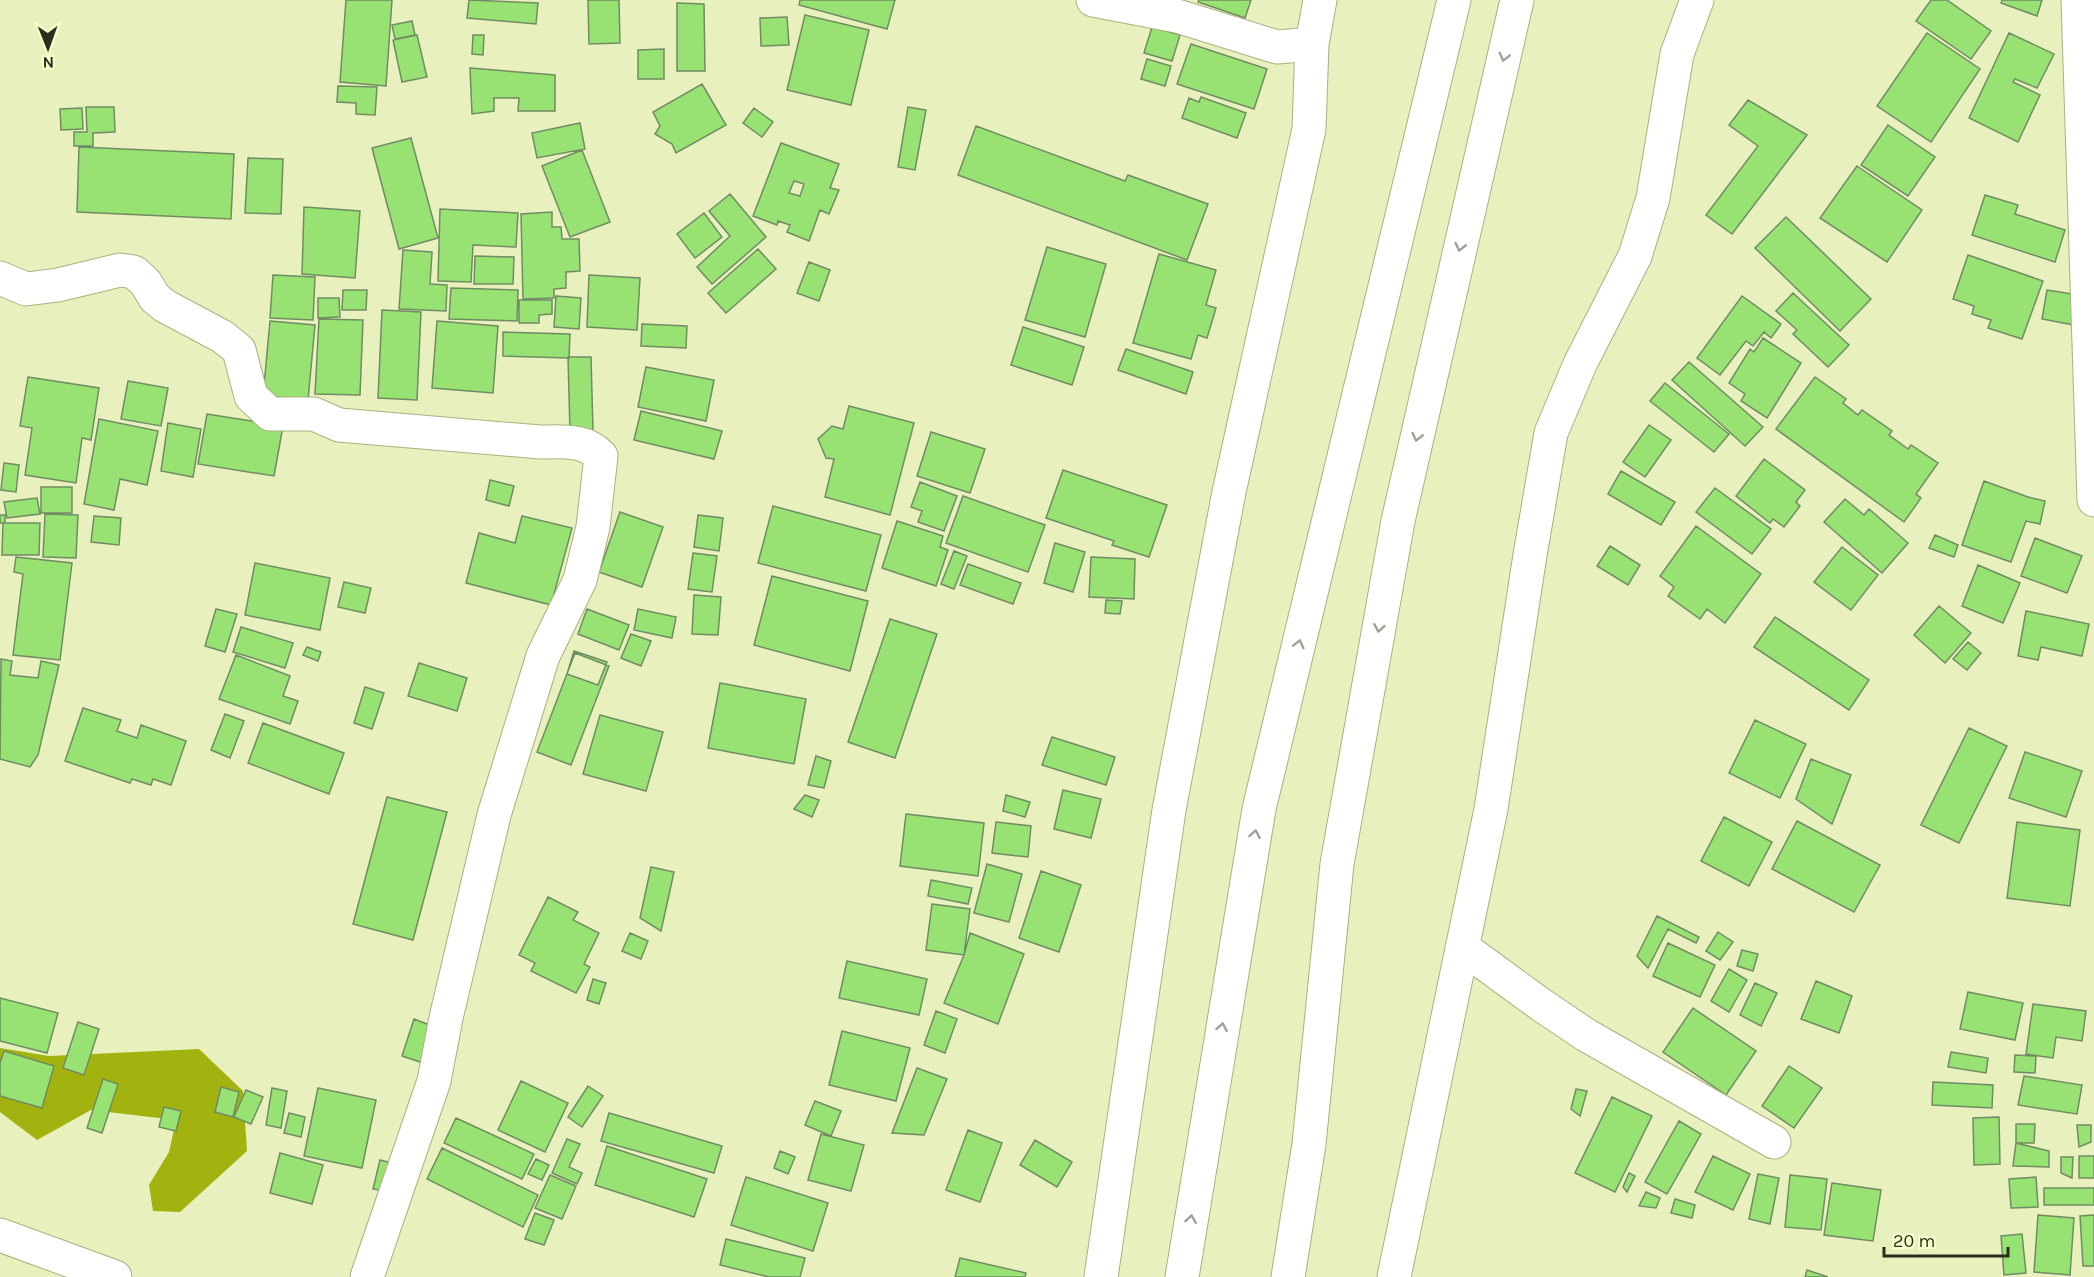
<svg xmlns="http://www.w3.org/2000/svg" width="2094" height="1277" font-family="Karla,sans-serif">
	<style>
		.forest { fill: #a2b20f }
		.building { fill: #98e273; stroke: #708c63; stroke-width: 1.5; fill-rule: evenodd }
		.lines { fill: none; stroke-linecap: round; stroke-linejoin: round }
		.minor-casing { stroke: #a9b17f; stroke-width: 35 }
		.highway-casing { stroke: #a9b17f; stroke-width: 35 }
		.minor { stroke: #fff; stroke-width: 33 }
		.highway { stroke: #fff; stroke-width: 33 }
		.oneway { stroke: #a0a198 }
	</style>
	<rect width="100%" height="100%" fill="#e8f1bd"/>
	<path class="forest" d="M0 1048 49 1056 199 1049 243 1091 247 1151 180 1212 153 1211 149 1185 169 1152 176 1120 91 1110 37 1140 0 1112Z"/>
	<path class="building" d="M346 0H392L386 86 340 82Z
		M469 0 538 3 536 24 467 18Z
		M588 0H619L620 43 589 44Z
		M800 0H895L887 29 799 5Z
		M1199 0H1251L1245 18 1198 2Z
		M1931 0H1947L1991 31 1971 59 1916 21Z
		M2002 0H2042L2037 16 2001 3Z
		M677 3 704 4 705 71H677Z
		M805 15 869 30 851 105 787 90Z
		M787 17 789 45 761 46 760 18Z
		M412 21 415 35 395 39 392 25Z
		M1152 27 1180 35 1172 61 1144 53Z
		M1927 33 1980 69 1931 142 1877 106Z
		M2009 33 2054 54 2037 88 2015 79 2013 82 2040 95 2018 142 1969 118Z
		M417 35 427 77 402 82 393 40Z
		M473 35H484L483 55 472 54Z
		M1191 44 1267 69 1254 109 1177 84Z
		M664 49V79H638V50Z
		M1147 59 1171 66 1165 86 1141 79Z
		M470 68 555 75V111H518L519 98H494V111L472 114Z
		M702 84 726 125 676 153 672 144 655 134 660 126 653 112Z
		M338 86 377 87 375 115 356 114V103L337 102Z
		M1201 97 1246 113 1237 138 1182 118 1189 98 1199 102Z
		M1748 100 1807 135 1732 234 1706 215 1758 146 1729 125Z
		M86 107H114L115 132 93 133V146H74V132H87Z
		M908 107 926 110 915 170 898 167Z
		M82 108 83 129 61 130 60 109Z
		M754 108 773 122 762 137 743 123Z
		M580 123 585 149 537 158 532 133Z
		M1888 125 1935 157 1908 196 1861 165Z
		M976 126 1125 181 1128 175 1208 204 1187 260 958 175Z
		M411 138 438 238 399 249 372 148Z
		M781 143 839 164 830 188 839 190 829 214 820 210 809 241 787 232 790 225 778 221 777 225 753 216ZM794 181 804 184 800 196 789 193Z
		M79 147 234 154 231 219 77 212Z
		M582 150 610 222 570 237 542 166Z
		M248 158 283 159 281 214 245 213Z
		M1857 166 1922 210 1887 262 1820 218Z
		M730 194 766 237 712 284 697 267 730 236 709 211Z
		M1985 195 2018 205 2015 214 2065 230 2055 262 1972 235Z
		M304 207 360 211 355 278 302 274Z
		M440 209 518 213 516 247 473 245 471 282 438 281Z
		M552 212V227H561L562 239H579L580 271 566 272V288L554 289V298L523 299 521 214Z
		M704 213 722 237 695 258 677 234Z
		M1786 217 1871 299 1840 331 1755 248Z
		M1047 247 1106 264 1085 337 1025 320Z
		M758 249 776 269 726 313 708 293Z
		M403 250 432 252 430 284 447 285 446 311 399 309Z
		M1159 254 1216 270 1206 305 1216 308 1207 338 1198 335 1191 359 1133 343Z
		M1968 255 2043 281 2022 339 1988 328 1991 320 1972 314 1974 306 1953 299Z
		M475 256 514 257 513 284H474Z
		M809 262 830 270 819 301 797 293Z
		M273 275 315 277 313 320 270 318Z
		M589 275 640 278 637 330 587 327Z
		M451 288 518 290 517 321 449 319Z
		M343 290H367L366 310H342Z
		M2047 290 2079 295 2074 325 2042 319Z
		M1793 293 1849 345 1828 367 1793 334 1797 330 1776 311Z
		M556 296 581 298 579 329 554 327Z
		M1742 296 1781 324 1771 338 1764 332 1753 346 1746 341 1720 375 1697 358Z
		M318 298H339L340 317 318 318Z
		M519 300H552V314L539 315V323H519Z
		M382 310 421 312 417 400 378 398Z
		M319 319 363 320 360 395 315 394Z
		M270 321 315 325 308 400 263 396Z
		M437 321 498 326 493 393 432 388Z
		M642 324 687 326 686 348 641 346Z
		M1023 327 1084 347 1072 385 1011 365Z
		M503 332 570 334 569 358 503 356Z
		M1763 338 1801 363 1767 418 1741 401 1745 394 1729 383 1750 349 1754 352Z
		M1126 349 1193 372 1186 394 1118 370Z
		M568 357H591L593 431 570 432Z
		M1689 362 1763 427 1745 446 1672 380Z
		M646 367 714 380 706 421 638 407Z
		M28 377 99 388 91 440 82 438 76 483 25 475 32 428 20 426Z
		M1815 377 1846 399 1843 403 1858 415 1862 410 1892 431 1889 435 1908 449 1911 445 1938 463 1916 494 1921 498 1904 522 1776 429Z
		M128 381 168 388 161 426 121 419Z
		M1665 383 1729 434 1714 452 1650 401Z
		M849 406 914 423 890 515 825 497 834 459 826 458 818 439 832 426 843 429Z
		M641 411 722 431 714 459 634 440Z
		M207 414 283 426 274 476 198 464Z
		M99 419 158 431 147 485 120 479 114 510 84 504Z
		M168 423 201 429 193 477 161 471Z
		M1649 425 1671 440 1645 477 1623 462Z
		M931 432 985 449 970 493 917 476Z
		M1764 459 1805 490 1796 502 1800 506 1784 527 1773 519 1770 523 1736 496Z
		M4 463 19 465 16 492 1 490Z
		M1063 470 1167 505 1149 557 1112 545 1114 541 1046 518Z
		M1621 471 1675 502 1661 525 1608 494Z
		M490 480 514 486 509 506 486 500Z
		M1984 481 2028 497 2045 501 2040 524 2026 521 2011 562 1962 545Z
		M920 482 957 496 944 531 918 522 922 511 911 507Z
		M41 487H72V513H41Z
		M1715 488 1771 529 1752 554 1696 512Z
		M963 496 1045 525 1028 572 946 543Z
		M37 498 40 514 7 518 4 502Z
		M1845 499 1864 515 1869 509 1908 543 1882 573 1824 522Z
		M773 506 881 535 866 591 758 563Z
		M620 512 663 527 642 587 599 572Z
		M45 514 78 515 76 558 43 557Z
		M0 515H5V523H0Z
		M698 515 723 518 719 551 694 547Z
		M94 516 121 518 119 545 91 542Z
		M522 516 572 528 551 605 466 583 479 533 515 543Z
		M897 521 943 536 940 547 948 550 936 586 882 568Z
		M3 523H40L39 555H2Z
		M1696 526 1761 574 1725 623 1707 609 1700 619 1668 596 1674 587 1660 576Z
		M1935 535 1958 545 1954 557 1929 548Z
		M2035 538 2082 556 2067 593 2021 576Z
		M1055 543 1085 552 1073 592 1044 583Z
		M1610 546 1640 565 1628 585 1597 566Z
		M1842 547 1878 575 1851 610 1814 582Z
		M954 551 967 556 954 589 941 584Z
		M693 553 717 556 712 592 688 589Z
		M16 557 72 563 60 660 13 655 23 574 14 572Z
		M1091 557 1135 559 1134 599 1089 597Z
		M255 563 330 578 320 630 245 615Z
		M968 564 1021 583 1013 604 960 585Z
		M1978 565 2020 583 2003 623 1962 606Z
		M772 576 868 601 850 671 754 645Z
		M344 582 371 588 365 613 338 607Z
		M694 595 721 597 718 635 692 634Z
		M1106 600 1122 601 1120 614 1105 613Z
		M1939 606 1971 633 1945 663 1914 635Z
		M216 609 237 614 225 652 205 646Z
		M587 609 629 625 619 650 578 634Z
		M638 609 676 617 672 638 634 630Z
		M2026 611 2089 624 2082 656 2041 647 2038 660 2018 656Z
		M1775 617 1869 680 1849 710 1754 647Z
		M890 619 937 634 895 758 848 742Z
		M241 627 293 643 285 668 233 652Z
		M631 634 651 641 641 666 621 658Z
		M1968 642 1981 653 1967 670 1953 659Z
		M307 647 321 652 318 661 303 655Z
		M574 651 607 662 598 685 567 674Z
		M575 653 609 666 571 765 537 752Z
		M236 655 290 676 283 696 298 701 290 724 219 699Z
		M1 659 12 661 10 675 38 678 41 661 59 665 38 755 30 767 0 759Z
		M419 663 467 678 457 711 408 696Z
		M720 683 806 699 794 764 708 748Z
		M365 687 384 693 372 729 354 723Z
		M83 708 121 720 117 731 137 738 141 725 186 741 171 785 153 779 151 785 132 779 130 783 65 761Z
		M225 714 244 721 230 758 211 750Z
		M600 715 663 732 646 791 583 774Z
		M1755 720 1806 744 1780 798 1729 773Z
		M263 723 344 753 329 794 248 763Z
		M1969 728 2007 746 1959 843 1921 825Z
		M1052 737 1115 757 1106 785 1042 765Z
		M2025 752 2082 771 2066 817 2009 798Z
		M816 756 831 761 824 788 808 785Z
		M1811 759 1851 775 1832 824 1796 799Z
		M1063 790 1101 799 1091 838 1054 829Z
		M805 795 819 800 812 817 794 809Z
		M1006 795 1030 802 1025 817 1003 811Z
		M387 797 447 812 413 940 353 924Z
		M906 814 984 823 978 876 900 866Z
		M1724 817 1772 842 1749 886 1701 861Z
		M1797 821 1880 865 1854 912 1772 869Z
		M996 822 1031 826 1028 857 992 853Z
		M2017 822 2080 830 2070 906 2007 898Z
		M987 864 1022 874 1009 922 974 913Z
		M651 867 674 872 661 931 640 918Z
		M1041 871 1081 885 1059 952 1019 938Z
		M931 880 972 888 968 904 928 896Z
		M548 897 578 912 573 920 599 933 584 964 590 967 576 993 531 971 535 963 519 955Z
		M932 904 970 909 964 955 926 950Z
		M1657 916 1699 937 1696 943 1668 929 1648 968 1637 956Z
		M1718 932 1733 942 1720 960 1706 951Z
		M630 933 648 941 641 959 622 951Z
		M970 933 1024 954 998 1024 944 1003 964 955Z
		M1668 943 1715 965 1700 997 1653 976Z
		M1742 950 1758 954 1753 971 1737 966Z
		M847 961 927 979 919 1015 839 998Z
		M1729 969 1747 980 1729 1012 1711 1001Z
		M593 979 606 983 599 1004 587 1000Z
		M1816 981 1852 996 1839 1033 1801 1019Z
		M1755 983 1777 993 1761 1026 1740 1015Z
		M1968 992 2023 1003 2015 1040 1960 1029Z
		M0 998 58 1013 47 1053 0 1041Z
		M2033 1004 2086 1011 2082 1041 2056 1037 2053 1058 2026 1054Z
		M1693 1008 1756 1051 1726 1095 1663 1052Z
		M936 1011 957 1019 945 1053 924 1045Z
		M414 1019 435 1027 423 1063 402 1056Z
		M78 1022 99 1029 84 1075 63 1068Z
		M842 1031 910 1048 896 1101 829 1085Z
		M4 1051 54 1066 42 1108 0 1096V1063Z
		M1951 1052 1988 1058 1986 1073 1948 1067Z
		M2015 1055 2036 1056 2035 1073 2014 1072Z
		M1789 1066 1822 1088 1794 1128 1762 1106Z
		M917 1068 947 1079 924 1135 892 1133Z
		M2024 1076 2082 1085 2077 1114 2018 1105Z
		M103 1079 118 1084 102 1133 87 1128Z
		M521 1081 568 1103 545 1152 498 1130Z
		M1933 1082 1993 1085 1992 1108 1932 1105Z
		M588 1086 603 1096 582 1127 568 1117Z
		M221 1087 239 1092 233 1117 215 1112Z
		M272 1088 287 1091 281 1128 266 1125Z
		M318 1088 376 1100 362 1168 304 1156Z
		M1576 1089 1587 1091 1580 1116 1571 1109Z
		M246 1090 263 1097 251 1124 234 1117Z
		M1612 1097 1652 1116 1615 1192 1575 1173Z
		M815 1101 841 1111 831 1136 805 1125Z
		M164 1107 181 1111 176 1131 159 1127Z
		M289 1113 305 1117 301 1137 284 1133Z
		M609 1113 722 1146 714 1173 601 1141Z
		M1999 1117 2000 1164 1974 1165 1973 1118Z
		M456 1118 534 1154 522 1179 444 1143Z
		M1679 1121 1701 1134 1667 1194 1645 1182Z
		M2016 1124H2035L2034 1143H2016Z
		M2077 1125H2091V1142L2079 1147Z
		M968 1130 1002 1143 980 1202 946 1190Z
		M821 1134 864 1145 851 1191 808 1180Z
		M567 1139 580 1144 569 1167 582 1173 577 1184 552 1173Z
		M1035 1140 1072 1162 1057 1187 1020 1165Z
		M2016 1143 2049 1151V1167L2013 1166Z
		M607 1146 707 1179 694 1217 595 1185Z
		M442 1148 538 1195 523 1227 427 1179Z
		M780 1151 795 1157 788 1174 774 1168Z
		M280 1153 323 1165 312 1204 270 1193Z
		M1713 1156 1750 1174 1733 1210 1695 1192Z
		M2079 1156H2094V1178H2079Z
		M2061 1157H2073L2072 1178 2061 1173Z
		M536 1159 549 1165 542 1180 528 1174Z
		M380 1160 396 1164 389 1192 373 1189Z
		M1629 1173 1635 1176 1627 1192 1623 1187Z
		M1758 1174 1779 1178 1770 1224 1749 1219Z
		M550 1175 576 1186 562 1219 535 1208Z
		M1790 1175 1827 1179 1821 1230 1785 1227Z
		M746 1177 828 1203 813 1251 731 1225Z
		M2036 1177 2038 1207 2011 1208 2009 1179Z
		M1832 1183 1881 1190 1873 1241 1824 1235Z
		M2044 1188H2094V1205H2044Z
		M1646 1192 1660 1198 1656 1208 1639 1206Z
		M1675 1199 1695 1205 1692 1218 1671 1213Z
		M535 1213 554 1220 544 1245 525 1239Z
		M2038 1215 2074 1218 2070 1275 2034 1272Z
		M2094 1215V1266H2083L2080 1216Z
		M2022 1234 2026 1273 2004 1275 2001 1236Z
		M726 1239 805 1258 800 1277H769L720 1265Z
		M960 1258 1026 1273 1025 1277H955Z
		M1807 1270 1828 1277H1805Z"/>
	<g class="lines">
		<defs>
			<path id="minor" d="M1093 0 1177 16 1277 47 1312 44
				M2078 0 2094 500
				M0 278 26 289 58 285 120 270 134 272 145 282 155 298 165 306 223 337 239 350 251 396 270 414H314L339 425 540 442C562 442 585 439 601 456L593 527 580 580 543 656 494 815 446 1018 434 1081 367 1277
				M1462 947 1540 1004 1586 1035 1774 1142
				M0 1235 115 1277
				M1101 1277 1169 810 1229 492 1309 129 1312 44 1320 0
				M1394 1277 1491 809 1530 555 1551 433 1580 364 1635 256 1653 198 1677 54 1697 0"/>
			<path id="highway" d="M1182 1277 1259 809 1454 0
				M1288 1277 1309 1144 1337 864 1398 521 1517 0"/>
		</defs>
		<use href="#minor" class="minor-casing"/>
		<use href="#highway" class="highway-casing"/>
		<use href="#minor" class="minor"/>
		<use href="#highway" class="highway"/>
	</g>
	<defs><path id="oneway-chevron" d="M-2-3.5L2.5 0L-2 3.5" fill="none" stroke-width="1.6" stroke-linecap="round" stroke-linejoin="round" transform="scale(1.5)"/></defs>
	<g class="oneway">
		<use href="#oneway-chevron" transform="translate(1504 57) rotate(104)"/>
		<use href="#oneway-chevron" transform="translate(1460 247) rotate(103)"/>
		<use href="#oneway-chevron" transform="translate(1417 437) rotate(103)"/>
		<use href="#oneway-chevron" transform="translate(1379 628) rotate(100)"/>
		<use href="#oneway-chevron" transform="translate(1299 644) rotate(-76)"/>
		<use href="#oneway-chevron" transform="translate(1255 834) rotate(-80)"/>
		<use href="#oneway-chevron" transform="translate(1222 1027) rotate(-80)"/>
		<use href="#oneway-chevron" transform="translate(1191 1219) rotate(-81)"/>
	</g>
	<g transform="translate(48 48) rotate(179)" stroke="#f5ffca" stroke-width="4.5" paint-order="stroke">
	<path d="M0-4.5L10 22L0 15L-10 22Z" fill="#2b2e1a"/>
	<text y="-9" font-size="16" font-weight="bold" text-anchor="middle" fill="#2b2e1a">N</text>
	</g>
	<path d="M1884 1247v9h124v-9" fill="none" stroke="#2b2e1a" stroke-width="3"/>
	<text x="1893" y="1247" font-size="18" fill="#2b2e1a" stroke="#f5ffca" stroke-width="4.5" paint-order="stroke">20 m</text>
</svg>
